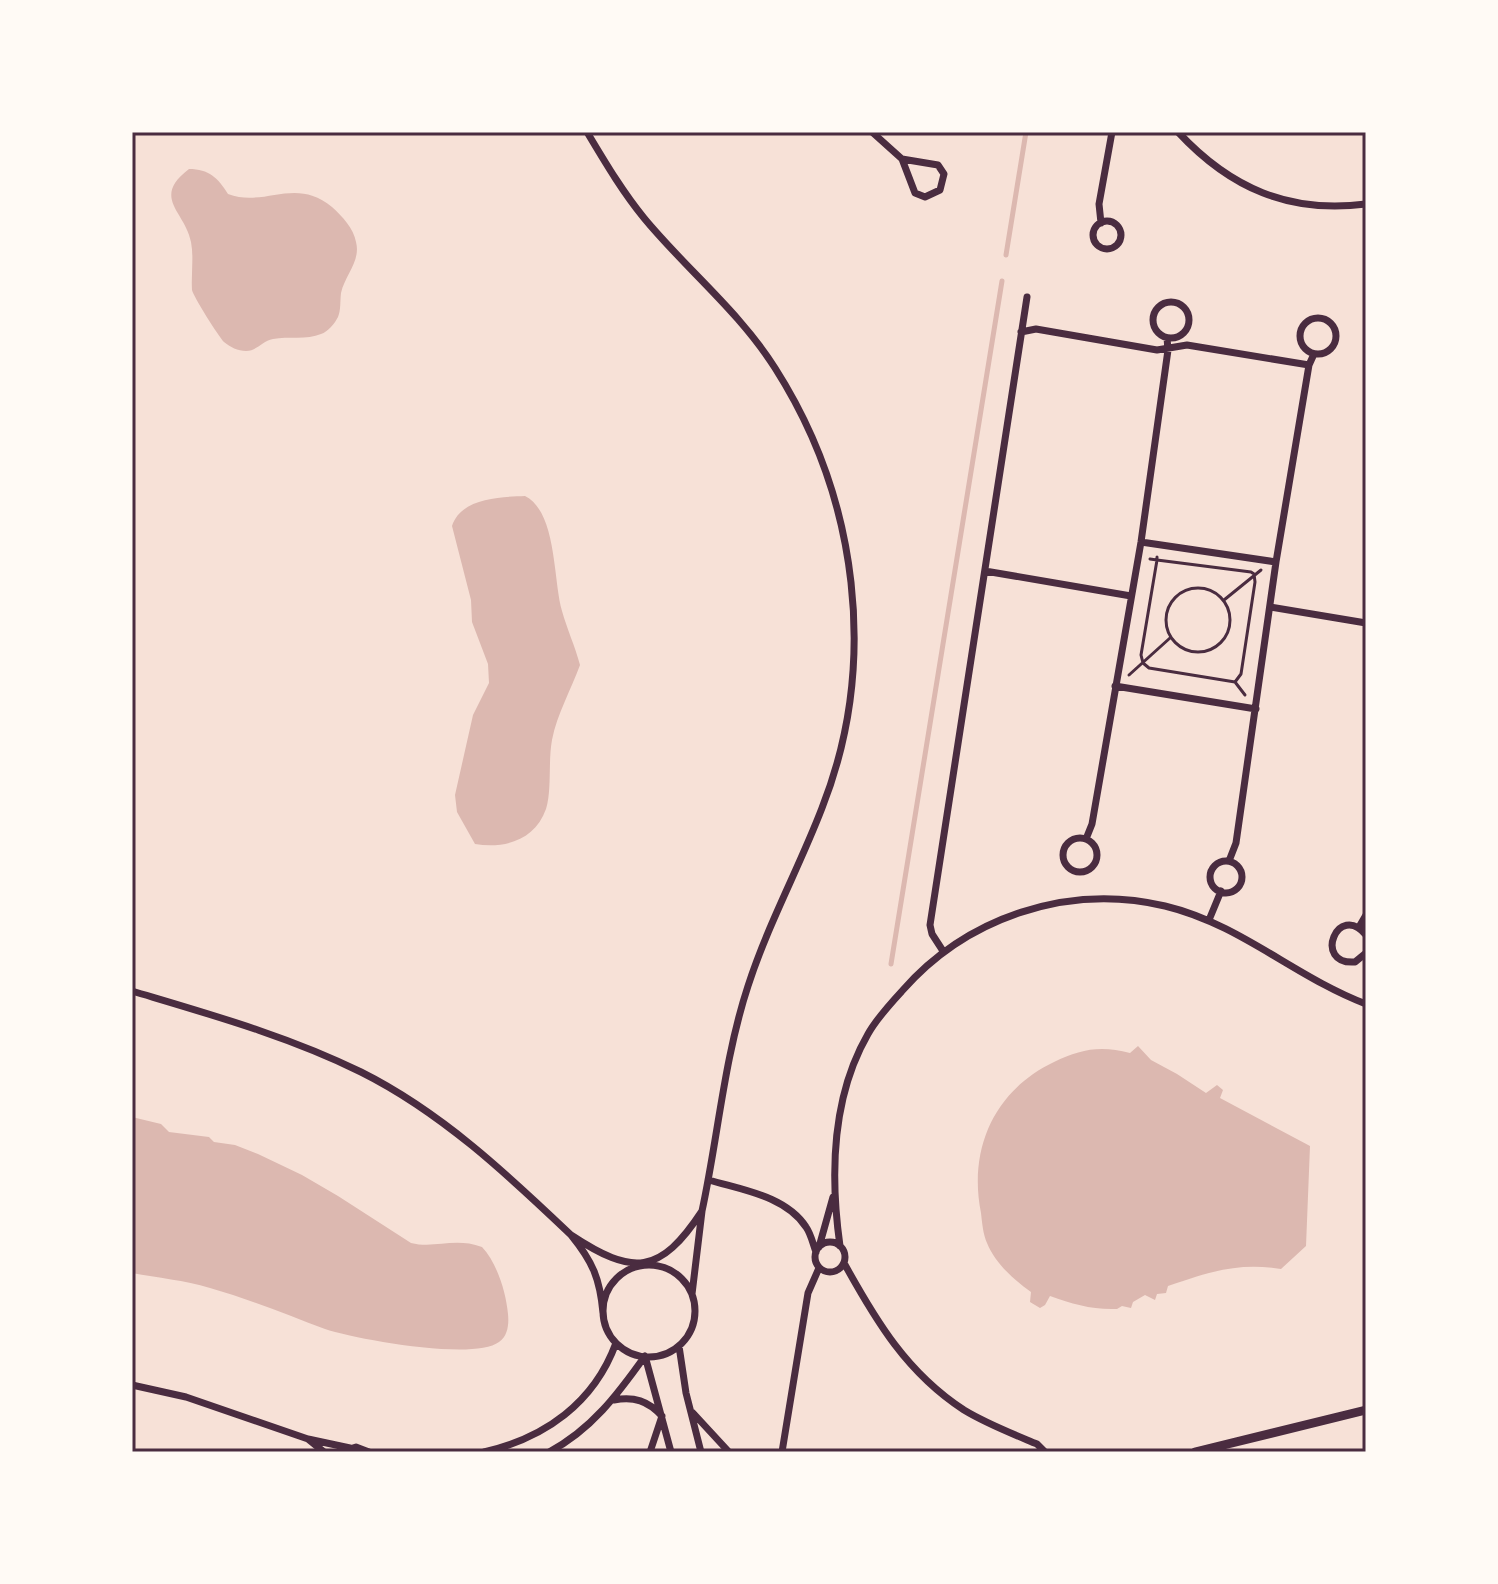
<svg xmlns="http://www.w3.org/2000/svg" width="1498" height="1584" font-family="'Archivo Narrow',sans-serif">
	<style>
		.water { fill: #dcb8b0 }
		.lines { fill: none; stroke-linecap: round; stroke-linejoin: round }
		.stream { stroke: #dcb8b0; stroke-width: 5 }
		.path { stroke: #4a2c40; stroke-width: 3 }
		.minor { stroke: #4a2c40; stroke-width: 7 }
		.tertiary { stroke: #4a2c40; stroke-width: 9 }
		.neatline { fill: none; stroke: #4a2c40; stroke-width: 3 }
	</style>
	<rect width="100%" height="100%" fill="#f7e1d7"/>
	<path class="water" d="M189 169C209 169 218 178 228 194 265 208 295 176 332 207 342 216 354 229 356 242 361 261 345 275 341 293 340 301 341 310 338 317 335 323 328 332 321 334 307 340 288 336 273 339 262 341 257 351 246 351 238 351 230 347 224 342 219 337 193 296 192 290 191 274 194 258 191 242 185 211 151 198 189 169Z
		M525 496C557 512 553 580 562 611 567 629 575 646 580 665 571 690 557 714 552 740 548 761 552 790 546 809 535 840 505 849 475 844L457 812 455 795 473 715 489 683 488 664 472 622 471 600 452 526C461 498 500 497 525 496Z
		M1138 1046 1151 1060 1177 1074 1206 1093 1217 1085 1223 1090 1220 1098 1310 1146 1306 1246 1281 1269C1238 1262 1209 1272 1168 1286L1166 1293 1157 1294 1155 1300 1145 1295 1133 1302 1131 1308 1122 1306 1117 1309C1092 1310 1073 1304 1050 1296L1045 1305 1040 1308 1030 1302 1031 1292C1014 1280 995 1263 987 1243 983 1234 982 1222 981 1213 968 1148 995 1090 1054 1062 1080 1049 1101 1045 1130 1053Z
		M132 1117 161 1124 169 1132 209 1137 214 1142 235 1145 258 1154 302 1175 338 1196 411 1243C435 1249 454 1237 482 1247 497 1263 506 1292 508 1314 509 1324 508 1336 499 1342 474 1361 355 1339 325 1329 288 1315 249 1299 210 1288 184 1280 158 1278 132 1273Z"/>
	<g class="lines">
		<path class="stream" d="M1006 255 1026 132
			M891 964 1002 281"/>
		<path class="path" d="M1150 559 1157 560 1251 572 1254 574 1255 582 1241 674 1235 682 1149 668 1143 663 1141 655 1157 560V557
			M1166 620a32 32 0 1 1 64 0a32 32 0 1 1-64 0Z
			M1224 600 1261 570
			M1129 675 1170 638
			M1235 682 1245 695"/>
		<path class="minor" d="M587 132C605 162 622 191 644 218 686 269 739 311 775 368 858 498 879 663 822 808 799 868 768 924 748 986 724 1059 718 1137 702 1211
			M872 132 902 159
			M1178 132C1230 188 1289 214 1366 204
			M902 159 938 165 944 174 940 190 925 197 915 193Z
			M1093 235a14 14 0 1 1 28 0a14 14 0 1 1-28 0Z
			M1101 223 1099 204 1112 132
			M1153 320a18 18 0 1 1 36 0a18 18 0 1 1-36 0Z
			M1300 336a18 18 0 1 1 36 0a18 18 0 1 1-36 0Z
			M1021 332 1036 329 1157 350 1187 345 1309 365
			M1141 542 1276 562
			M985 571 1131 596
			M1270 607 1366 623
			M1115 686 1256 709
			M1063 855a17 17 0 1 1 34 0a17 17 0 1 1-34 0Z
			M1086 839 1092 824 1141 542 1168 350 1167 338
			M1229 861 1236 843 1276 562 1309 365 1314 354
			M1210 877a16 16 0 1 1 32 0a16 16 0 1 1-32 0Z
			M1209 920 1221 891
			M1359 927 1366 915
			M1366 935C1338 901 1312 965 1355 962L1366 953
			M943 951 932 934 930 925 1027 297
			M132 991C209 1014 288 1036 361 1072 441 1112 507 1174 571 1235
			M709 1180C742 1190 786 1196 806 1227 811 1234 813 1244 816 1252
			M815 1257a15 15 0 1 1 30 0a15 15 0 1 1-30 0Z
			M840 1246C830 1175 831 1098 868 1034 877 1018 890 1004 902 991 967 917 1068 883 1165 906 1240 924 1295 977 1366 1004
			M819 1247 833 1197
			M844 1263C876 1321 907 1373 964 1410 987 1424 1013 1434 1037 1444L1045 1452
			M603 1311a46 46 0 1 1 92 0a46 46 0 1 1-92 0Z
			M603 1313C600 1279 593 1262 571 1235 633 1276 660 1275 702 1211L692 1294
			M679 1346 686 1393 701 1452
			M132 1385 186 1397 308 1439
			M614 1400C634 1396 648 1401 662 1416L650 1452
			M693 1413 729 1452
			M324 1452 308 1439 350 1448
			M340 1452 356 1447 369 1452
			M484 1452C545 1438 594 1403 616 1343
			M549 1452C591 1430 618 1394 645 1356L671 1452
			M782 1452 808 1293 819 1268"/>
		<path class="tertiary" d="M1195 1452 1366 1410"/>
	</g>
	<rect width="1498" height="1584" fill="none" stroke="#fffaf5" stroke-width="268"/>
	<rect x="134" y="134" width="1230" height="1316" class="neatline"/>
</svg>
